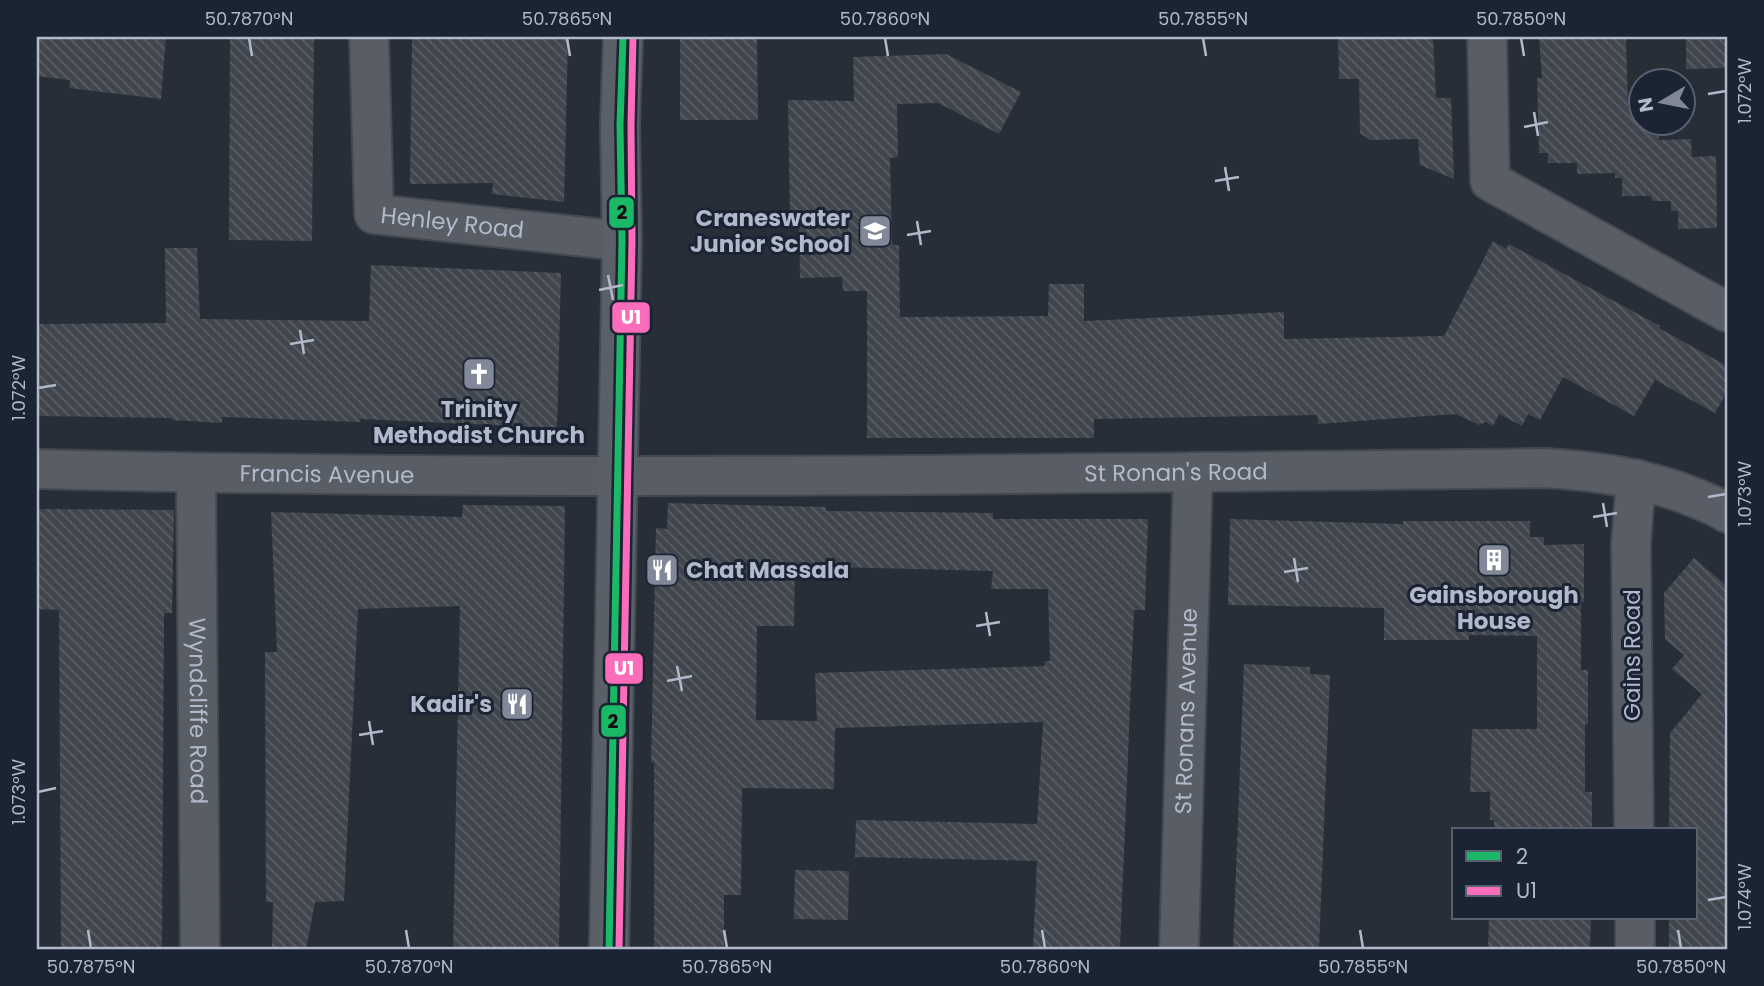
<svg xmlns="http://www.w3.org/2000/svg" width="1764" height="986" font-family="Poppins,sans-serif">
	<style>
		.building { fill: url(#building-back-hatch); fill-rule: evenodd }
		.lines { fill: none; stroke-linecap: round; stroke-linejoin: round }
		.minor-casing { stroke: #444850; stroke-width: 42 }
		.major-casing { stroke: #454b54; stroke-width: 42 }
		.minor { stroke: #585d66; stroke-width: 38 }
		.major { stroke: #5a5f68; stroke-width: 38 }
		.bus-1-casing { stroke: #1a2433; stroke-width: 12 }
		.bus-2-casing { stroke: #1a2433; stroke-width: 12 }
		.bus-1 { stroke: #1ab867; stroke-width: 7 }
		.bus-2 { stroke: #fb6dba; stroke-width: 7 }
		.ticks { fill: none; stroke: #b1b9ca; stroke-width: 2.5 }
		.labels { text-anchor: middle; stroke-width: 6; stroke-linejoin: round; paint-order: stroke }
		.poi-label { font-size: 23px; font-weight: bold; fill: #b1b9ca; stroke: #1a2433; text-anchor: end }
		.street-label { font-size: 23px; fill: #b1b9ca; stroke: #1a2433 }
		.line-badge { stroke: #1a2433; stroke-width: 2.5 }
		.badge-label { font-size: 19px; text-anchor: middle; font-weight: bold; fill: #fff }
		.pale-badge-label { font-size: 19px; text-anchor: middle; font-weight: bold; fill: #111 }
		.neatline { fill: none; stroke: #b1b9ca; stroke-width: 2.5 }
		.ticks-label { font-size: 18px; text-anchor: middle; fill: #b1b9ca }
	</style>
	<defs>
		<pattern id="building-back-hatch" width="6" height="6" patternUnits="userSpaceOnUse" patternTransform="scale(1.75)"><rect width="6" height="6" fill="#41464e"/><path d="M-1 5l2 2M0 0l6 6M5-1l2 2" fill="none" stroke="#5a5f66"/></pattern>
	</defs>
	<rect width="100%" height="100%" fill="#272e38"/>
	<path class="building" d="M37 37H166L161 99 69 88 70 80 37 76Z
		M230 37H314L312 241 229 240Z
		M412 37H568L564 202 492 194 493 183 410 184Z
		M680 37H757L758 120H680Z
		M1338 37H1433L1436 98H1451L1454 179 1420 165 1418 139 1370 140 1360 133 1359 79H1339Z
		M1539 37H1626L1628 108 1642 107V122H1658L1659 140 1691 139 1692 157 1716 156 1717 228 1678 229V211H1671V201H1652L1651 196H1622V178H1615V173L1577 174V163H1548V153H1539L1537 78H1542Z
		M1686 37H1727V68L1686 69Z
		M946 54 1021 92 999 134 938 103 897 104 898 157 890 158 892 244 899 246 900 317 1048 316 1049 284H1084V321L1284 312V339L1444 336 1493 241 1506 249 1509 244 1660 326 1659 328 1727 366V392L1715 413 1655 380 1634 416 1563 377 1540 420 1528 414 1522 426 1499 414 1493 426 1486 422 1479 425 1456 414 1318 424 1317 415 1094 419V438H867V291H843L842 277 800 278 799 225 790 226 788 100 854 101 853 57Z
		M165 248H197L200 319 369 321 371 265 561 273 557 428 360 419V422L222 417V423L172 420V418L37 416V324L166 323Z
		M668 503 826 507V511L993 513V519H1148L1145 610H1134L1120 949H1033L1037 861 855 857 856 820 1037 824 1043 722 835 728 834 789 742 788 741 895H724V949H654V762L651 763 656 528 667 529ZM795 566 993 571 991 589H1048L1050 661H1045V666L815 673 817 721 756 720 757 626H794Z
		M463 505 565 506 559 949H453L460 606 358 609 344 901 315 902 306 949H272L273 902H266L265 652H277L271 512 462 517Z
		M37 509 174 510 172 613H164L162 949H61L59 610 37 609Z
		M1230 519 1403 524V521H1530V537H1544V545L1584 544V602H1581V670H1588V724H1585V792H1592V830H1494V820H1490V792H1470L1472 729H1537V636L1469 635V640H1384V608L1228 605Z
		M1694 558 1727 586V715L1724 712 1727 805V949H1669V918H1696V830H1669L1670 733 1702 694 1672 669 1684 655 1665 639 1664 593Z
		M1244 664 1310 667V674L1330 675 1319 949H1233Z
		M795 870 849 871 848 920 794 919Z
		M1489 918H1591L1590 949H1488Z"/>
	<g class="lines">
		<defs>
			<g id="minor">
				<path id="s1" d="M369 37 374 214 622 241"/>
				<path d="M1487 37 1490 181 1727 312"/>
				<path id="s2" d="M37 469C540 482 1043 474 1545 468 1597 471 1645 478 1693 497 1705 502 1717 506 1727 513"/>
				<path id="s3" d="M196 473 200 949"/>
				<path d="M1634 830 1631 544 1636 479"/>
				<path d="M1635 918V949"/>
				<path id="s4" d="M1179 949 1193 472"/>
			</g>
			<path id="major" d="M609 949 622 241 620 125 623 37"/>
		</defs>
		<use href="#minor" class="minor-casing"/>
		<use href="#major" class="major-casing"/>
		<use href="#minor" class="minor"/>
		<use href="#major" class="major"/>
		<defs>
			<path id="bus-1" d="M609 949 622 241 620 125 623 37"/>
			<path id="bus-2" d="M619 949 632 241 631 125 633 37"/>
		</defs>
		<use href="#bus-1" class="bus-1-casing"/>
		<use href="#bus-2" class="bus-2-casing"/>
		<use href="#bus-1" class="bus-1"/>
		<use href="#bus-2" class="bus-2"/>
	</g>
	<path class="ticks" d="M249 38 252 56M567 38 570 56M885 38 888 56M1203 38 1206 56M1521 38 1524 56M1708 94 1726 91M1534 112 1538 136M1524 127 1548 122M1225 167 1229 191M1215 181 1239 177M917 221 921 245M907 235 931 231M608 275 613 300M599 290 623 285M300 330 304 354M290 344 314 340M38 388 56 385M1708 497 1726 494M1603 503 1607 527M1593 517 1617 513M1294 558 1298 582M1284 572 1308 568M986 612 990 636M976 626 1000 622M677 666 682 691M667 681 692 676M369 721 373 745M359 735 383 731M38 792 56 788M1708 900 1726 897M88 930 91 948M406 930 409 948M724 930 727 948M1042 930 1045 948M1360 930 1363 948M1678 930 1681 948"/>
	<defs>
		<symbol id="school-square" viewBox="-11 -11 22 22"><rect x="-9" y="-9" width="18" height="18" rx="4" fill="#818897" stroke="#1a2433"/><path d="M0-5L7-2L0 1L-7-2ZM-4 1L0 2.5L4 1V4Q0 6-4 4Z" fill="#fff"/></symbol>
		<symbol id="church-square" viewBox="-11 -11 22 22"><rect x="-9" y="-9" width="18" height="18" rx="4" fill="#818897" stroke="#1a2433"/><path d="M-1.2-6h2.4v3.5h3.3v2.4h-3.3V6h-2.4V-.1h-3.3v-2.4h3.3Z" fill="#fff"/></symbol>
		<symbol id="building-square" viewBox="-11 -11 22 22"><rect x="-9" y="-9" width="18" height="18" rx="4" fill="#818897" stroke="#1a2433"/><path d="M-4-6H4V6H1V3H-1V6H-4ZM-2.5-4.3h1.7v1.8h-1.7ZM.8-4.3h1.7v1.8H.8ZM-2.5-1h1.7V.8h-1.7ZM.8-1h1.7V.8H.8Z" fill="#fff"/></symbol>
		<symbol id="restaurant-square" viewBox="-11 -11 22 22"><rect x="-9" y="-9" width="18" height="18" rx="4" fill="#818897" stroke="#1a2433"/><path d="M-5-6h1v4h1v-4h1v4h1v-4h1v5L-1.5 .5V6h-2V.5L-5-1ZM5-6V6H3V1.5H1.5Q1.5-4 5-6Z" fill="#fff"/></symbol>
	</defs>
	<g fill-rule="evenodd">
		<use href="#school-square" x="856" y="212" width="38" height="38"/>
		<use href="#church-square" x="460" y="355" width="38" height="38"/>
		<use href="#building-square" x="1475" y="541" width="38" height="38"/>
		<use href="#restaurant-square" x="643" y="551" width="38" height="38"/>
		<use href="#restaurant-square" x="498" y="685" width="38" height="38"/>
	</g>
	<g class="labels">
		<g class="poi-label">
			<text x="850" y="226">Craneswater<tspan x="850" dy="26">Junior School</tspan></text>
			<text x="479" y="417" text-anchor="middle">Trinity<tspan x="479" dy="26">Methodist Church</tspan></text>
			<text x="686" y="578" text-anchor="start">Chat Massala</text>
			<text x="1494" y="603" text-anchor="middle">Gainsborough<tspan x="1494" dy="26">House</tspan></text>
			<text x="492" y="712">Kadir's</text>
		</g>
		<g class="street-label">
			<text dy="8" stroke="none"><textPath href="#s1" startOffset="256">Henley Road</textPath></text>
			<text dy="8" stroke="none"><textPath href="#s2" startOffset="1139">St Ronan's Road</textPath></text>
			<text dy="8" stroke="none"><textPath href="#s2" startOffset="290">Francis Avenue</textPath></text>
			<text transform="translate(1632 655) rotate(-90)" y="8">Gains Road</text>
			<text dy="8" stroke="none"><textPath href="#s3" startOffset="238">Wyndcliffe Road</textPath></text>
			<text dy="8" stroke="none"><textPath href="#s4" startOffset="238">St Ronans Avenue</textPath></text>
		</g>
	</g>
	<g class="line-badge">
		<rect x="608" y="196" width="27" height="33" rx="7" fill="#1ab867"/>
		<rect x="611" y="301" width="40" height="33" rx="7" fill="#fb6dba"/>
		<rect x="604" y="652" width="40" height="33" rx="7" fill="#fb6dba"/>
		<rect x="600" y="704" width="27" height="34" rx="7" fill="#1ab867"/>
	</g>
	<g class="badge-label">
		<text x="631" y="324">U1</text>
		<text x="624" y="675">U1</text>
	</g>
	<g class="pale-badge-label">
		<text x="622" y="219">2</text>
		<text x="613" y="728">2</text>
	</g>
	<rect width="1764" height="986" fill="none" stroke="#1a2433" stroke-width="77"/>
	<rect x="1452" y="828" width="245" height="91" fill="#1a2433" stroke="#56606f" stroke-width="2"/>
	<rect x="1466" y="851" width="35" height="10" fill="#1ab867" stroke="#56606f" stroke-width="2"/>
	<text x="1516" y="864" font-size="21" fill="#b1b9ca">2</text>
	<rect x="1466" y="886" width="35" height="10" fill="#fb6dba" stroke="#56606f" stroke-width="2"/>
	<text x="1516" y="898" font-size="21" fill="#b1b9ca">U1</text>
	<g transform="translate(1662 102) rotate(260)"><circle r="33" fill="#1a2433" stroke="#56606f" stroke-width="2"/>
	<path d="M0-5L12 26L0 18L-12 26Z" fill="#818897"/>
	<text y="-10" font-size="19" font-weight="bold" text-anchor="middle" fill="#b1b9ca">N</text>
	</g>
	<rect x="38" y="38" width="1688" height="910" class="neatline"/>
	<g class="ticks-label">
		<text x="249" y="25">50.7870°N</text>
		<text x="567" y="25">50.7865°N</text>
		<text x="885" y="25">50.7860°N</text>
		<text x="1203" y="25">50.7855°N</text>
		<text x="1521" y="25">50.7850°N</text>
		<text transform="translate(1745 91) rotate(-90)" y="6">1.072°W</text>
		<text transform="translate(19 388) rotate(-90)" y="6">1.072°W</text>
		<text transform="translate(1745 494) rotate(-90)" y="6">1.073°W</text>
		<text transform="translate(19 792) rotate(-90)" y="6">1.073°W</text>
		<text transform="translate(1745 897) rotate(-90)" y="6">1.074°W</text>
		<text x="91" y="973">50.7875°N</text>
		<text x="409" y="973">50.7870°N</text>
		<text x="727" y="973">50.7865°N</text>
		<text x="1045" y="973">50.7860°N</text>
		<text x="1363" y="973">50.7855°N</text>
		<text x="1681" y="973">50.7850°N</text>
	</g>
</svg>
